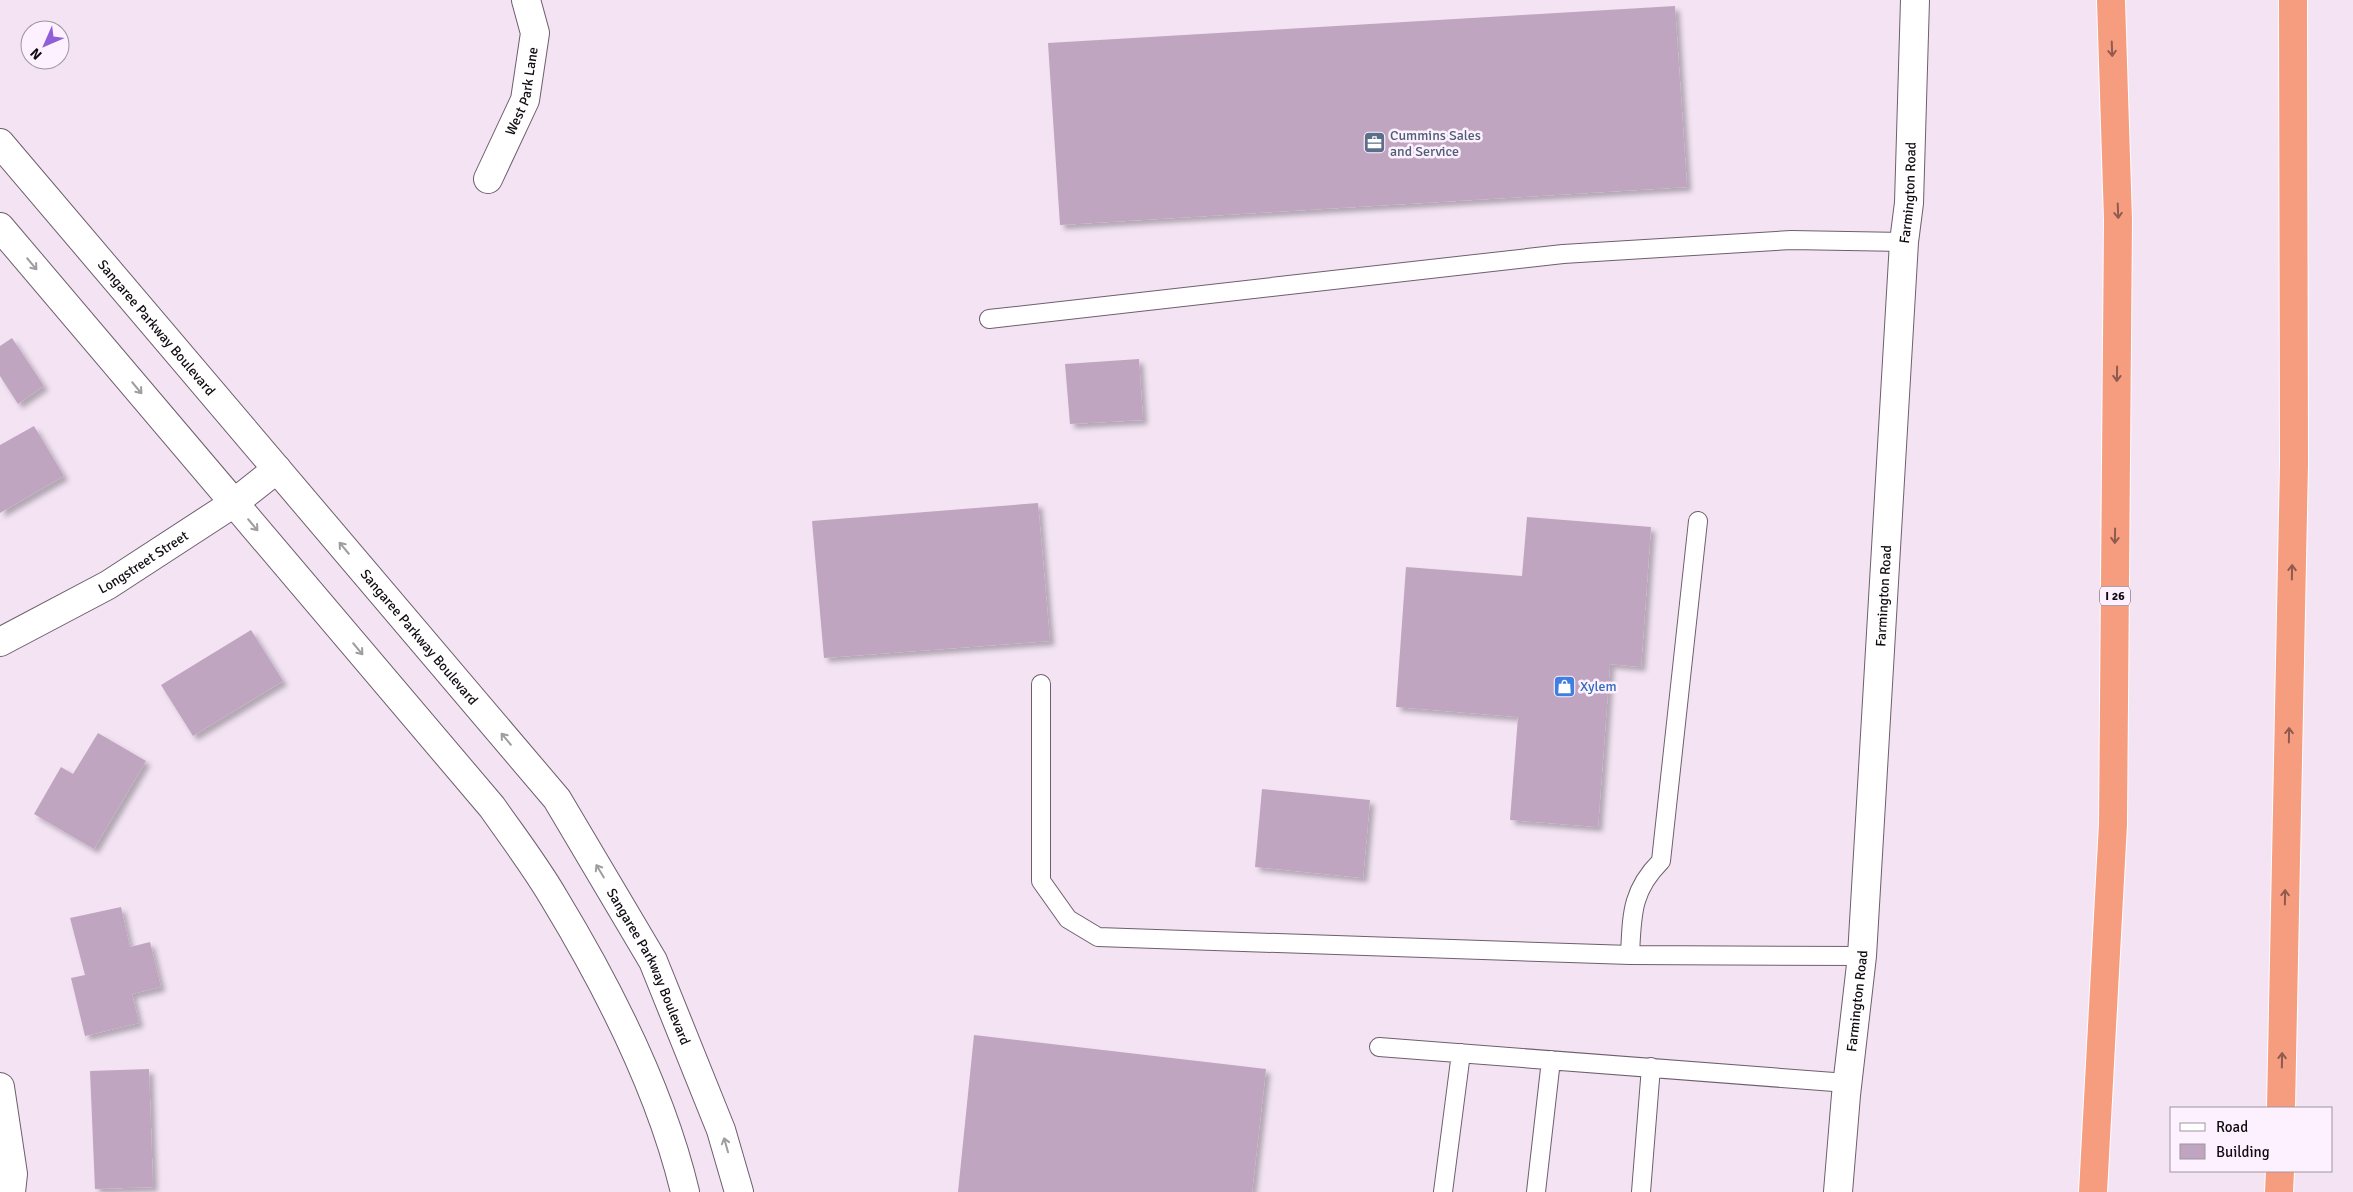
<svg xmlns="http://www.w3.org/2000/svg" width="2353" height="1192" font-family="Signika,sans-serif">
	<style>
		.building { fill: #c0a5c1; filter: url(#shadow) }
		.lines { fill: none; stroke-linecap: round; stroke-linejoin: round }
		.lane-casing { stroke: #6d5f6d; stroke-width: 20 }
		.street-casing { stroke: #6d5f6d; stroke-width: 30 }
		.secondary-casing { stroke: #6d5f6d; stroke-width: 30 }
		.highway-casing { stroke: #fff; stroke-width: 30 }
		.lane { stroke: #fff; stroke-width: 18 }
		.street { stroke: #fff; stroke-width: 28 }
		.secondary { stroke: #fff; stroke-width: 28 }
		.highway { stroke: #f69d80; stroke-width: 28 }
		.oneway { stroke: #8e5b4e }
		.oneway2 { stroke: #9f9d9f }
		.labels { text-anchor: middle; stroke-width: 5; stroke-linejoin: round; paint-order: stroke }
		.shield { fill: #fef1ff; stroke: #575058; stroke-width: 1 }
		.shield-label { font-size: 12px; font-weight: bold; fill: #100b10 }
		.street-label { font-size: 14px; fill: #100b10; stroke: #fef1ff }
		.service-label { font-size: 14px; fill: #4e5e75; stroke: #fef1ff; text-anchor: start }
		.shop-label { font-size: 14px; fill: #366cbe; stroke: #fef1ff; text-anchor: start }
	</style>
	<defs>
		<filter id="shadow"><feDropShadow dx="4.5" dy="4.5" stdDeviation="2.5" flood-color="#0004"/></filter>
	</defs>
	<rect width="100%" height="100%" fill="#f3e3f3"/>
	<path class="building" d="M1675 6 1687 187 1060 225 1048 43Z
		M12 338 44 386 18 404 0 376V346Z
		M1139 359 1143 420 1070 424 1065 364Z
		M34 426 64 476 0 513V445Z
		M1038 503 1050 641 824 658 812 521Z
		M1527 517 1651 527 1641 667 1610 664 1598 827 1510 820 1518 717 1396 707 1406 567 1522 576Z
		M251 630 283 681 193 736 161 685Z
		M98 733 146 761 94 849 34 814 61 767 73 774Z
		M1262 789 1370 800 1363 878 1255 867Z
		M121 907 130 947 150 942 161 987 132 994 139 1023 85 1036 71 978 85 975 70 918Z
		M974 1035 1266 1069 1252 1192H958Z
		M149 1069 153 1187 95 1189 90 1071Z"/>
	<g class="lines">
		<defs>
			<path id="lane" d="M989 319 1563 254 1791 240 1904 242
				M1041 684V881L1068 919 1098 937 1630 955C1632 915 1631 891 1661 861L1698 521
				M1630 955 1862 956
				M1379 1047 1847 1083
				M1443 1192 1461 1053
				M1536 1192 1551 1060
				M1641 1192 1651 1067"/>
			<g id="street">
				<path id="s1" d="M488 179 525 100 535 33 526 0"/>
				<path id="s2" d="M0 642 108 585 234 503 277 469"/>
				<path d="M0 1087 13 1174 11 1192"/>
				<path id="s3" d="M1838 1192 1846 1095 1862 956 1904 242 1909 203 1915 0"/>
			</g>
			<g id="secondary">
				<path id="s4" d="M0 143 557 799 653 961 721 1130 739 1192"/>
				<path d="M0 227 492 807C513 837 536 867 554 898 608 987 661 1091 685 1192"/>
			</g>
			<path id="highway" d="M2281 1108 2294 463 2293 0
				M2093 1192 2113 824 2118 220 2111 0
				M2279 1192 2280 1171"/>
		</defs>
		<use href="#lane" class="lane-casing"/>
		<use href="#street" class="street-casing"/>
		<use href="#secondary" class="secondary-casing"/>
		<use href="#highway" class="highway-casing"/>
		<use href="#lane" class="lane"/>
		<use href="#street" class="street"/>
		<use href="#secondary" class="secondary"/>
		<use href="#highway" class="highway"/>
	</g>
	<defs><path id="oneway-shaft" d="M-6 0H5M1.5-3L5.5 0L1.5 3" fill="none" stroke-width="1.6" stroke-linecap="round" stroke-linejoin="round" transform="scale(1.25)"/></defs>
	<g class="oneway">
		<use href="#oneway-shaft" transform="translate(2112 49) rotate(88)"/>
		<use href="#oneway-shaft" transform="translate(2118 211) rotate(88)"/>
		<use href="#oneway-shaft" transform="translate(2117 374) rotate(91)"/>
		<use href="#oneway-shaft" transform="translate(2115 536) rotate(91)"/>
		<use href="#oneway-shaft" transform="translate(2292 572) rotate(-89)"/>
		<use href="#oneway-shaft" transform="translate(2289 735) rotate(-89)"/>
		<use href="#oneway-shaft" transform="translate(2285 897) rotate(-89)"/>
		<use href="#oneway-shaft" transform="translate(2282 1060) rotate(-89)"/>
	</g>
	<g class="oneway2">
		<use href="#oneway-shaft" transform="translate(32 264) rotate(50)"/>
		<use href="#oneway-shaft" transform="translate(137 388) rotate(50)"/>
		<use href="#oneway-shaft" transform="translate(253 525) rotate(50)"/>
		<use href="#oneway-shaft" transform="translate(344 548) rotate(-130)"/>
		<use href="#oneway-shaft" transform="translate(358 649) rotate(50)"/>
		<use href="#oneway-shaft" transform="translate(506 739) rotate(-130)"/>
		<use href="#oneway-shaft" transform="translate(600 871) rotate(-121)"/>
		<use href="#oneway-shaft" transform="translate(726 1145) rotate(-106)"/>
	</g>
	<defs>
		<symbol id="office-square" viewBox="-11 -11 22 22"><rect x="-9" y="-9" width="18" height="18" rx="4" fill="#5c6f8a" stroke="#fef1ff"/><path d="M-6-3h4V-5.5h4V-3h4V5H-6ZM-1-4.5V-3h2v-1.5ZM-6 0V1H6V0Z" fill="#fff"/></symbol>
		<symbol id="shop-square" viewBox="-11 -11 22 22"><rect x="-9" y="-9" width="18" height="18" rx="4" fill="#3f7fe0" stroke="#fef1ff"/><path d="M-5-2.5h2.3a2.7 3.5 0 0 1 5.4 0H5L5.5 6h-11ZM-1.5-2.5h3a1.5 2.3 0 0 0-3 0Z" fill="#fff"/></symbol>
	</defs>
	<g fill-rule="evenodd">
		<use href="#office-square" x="1362" y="130" width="25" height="25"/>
		<use href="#shop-square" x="1552" y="674" width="25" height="25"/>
	</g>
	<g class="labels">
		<rect class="shield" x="2100" y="586.5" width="30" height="19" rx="4"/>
		<g class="shield-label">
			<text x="2115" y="600">I 26</text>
		</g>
		<g class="street-label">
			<text dy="5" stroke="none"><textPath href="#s1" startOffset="95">West Park Lane</textPath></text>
			<text dy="5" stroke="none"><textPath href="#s3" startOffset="1002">Farmington Road</textPath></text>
			<text dy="5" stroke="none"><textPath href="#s4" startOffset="242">Sangaree Parkway Boulevard</textPath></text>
			<text dy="5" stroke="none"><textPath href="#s2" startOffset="164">Longstreet Street</textPath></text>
			<text dy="5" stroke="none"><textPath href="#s3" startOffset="598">Farmington Road</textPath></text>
			<text dy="5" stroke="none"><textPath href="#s4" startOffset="648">Sangaree Parkway Boulevard</textPath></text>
			<text dy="5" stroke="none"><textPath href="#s4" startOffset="1052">Sangaree Parkway Boulevard</textPath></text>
			<text dy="5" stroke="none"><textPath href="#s3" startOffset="192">Farmington Road</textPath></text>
		</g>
		<g class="service-label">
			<text x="1390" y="140">Cummins Sales<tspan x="1390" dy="16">and Service</tspan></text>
		</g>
		<g class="shop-label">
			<text x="1580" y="691">Xylem</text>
		</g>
	</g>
	<rect x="2170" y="1107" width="162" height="65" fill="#fef1ff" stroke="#9f959f"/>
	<rect x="2180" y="1123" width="25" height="8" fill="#ffffff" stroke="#9f959f"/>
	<text x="2216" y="1132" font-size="15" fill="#100b10">Road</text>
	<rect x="2180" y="1144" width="25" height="15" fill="#c0a5c1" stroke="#9f959f"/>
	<text x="2216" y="1157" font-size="15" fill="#100b10">Building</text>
	<g transform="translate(45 45) rotate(225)"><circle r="24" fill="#fef1ff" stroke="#9f959f"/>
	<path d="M0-4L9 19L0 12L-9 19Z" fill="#905ed7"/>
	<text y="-8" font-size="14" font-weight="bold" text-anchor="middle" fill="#100b10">N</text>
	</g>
</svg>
